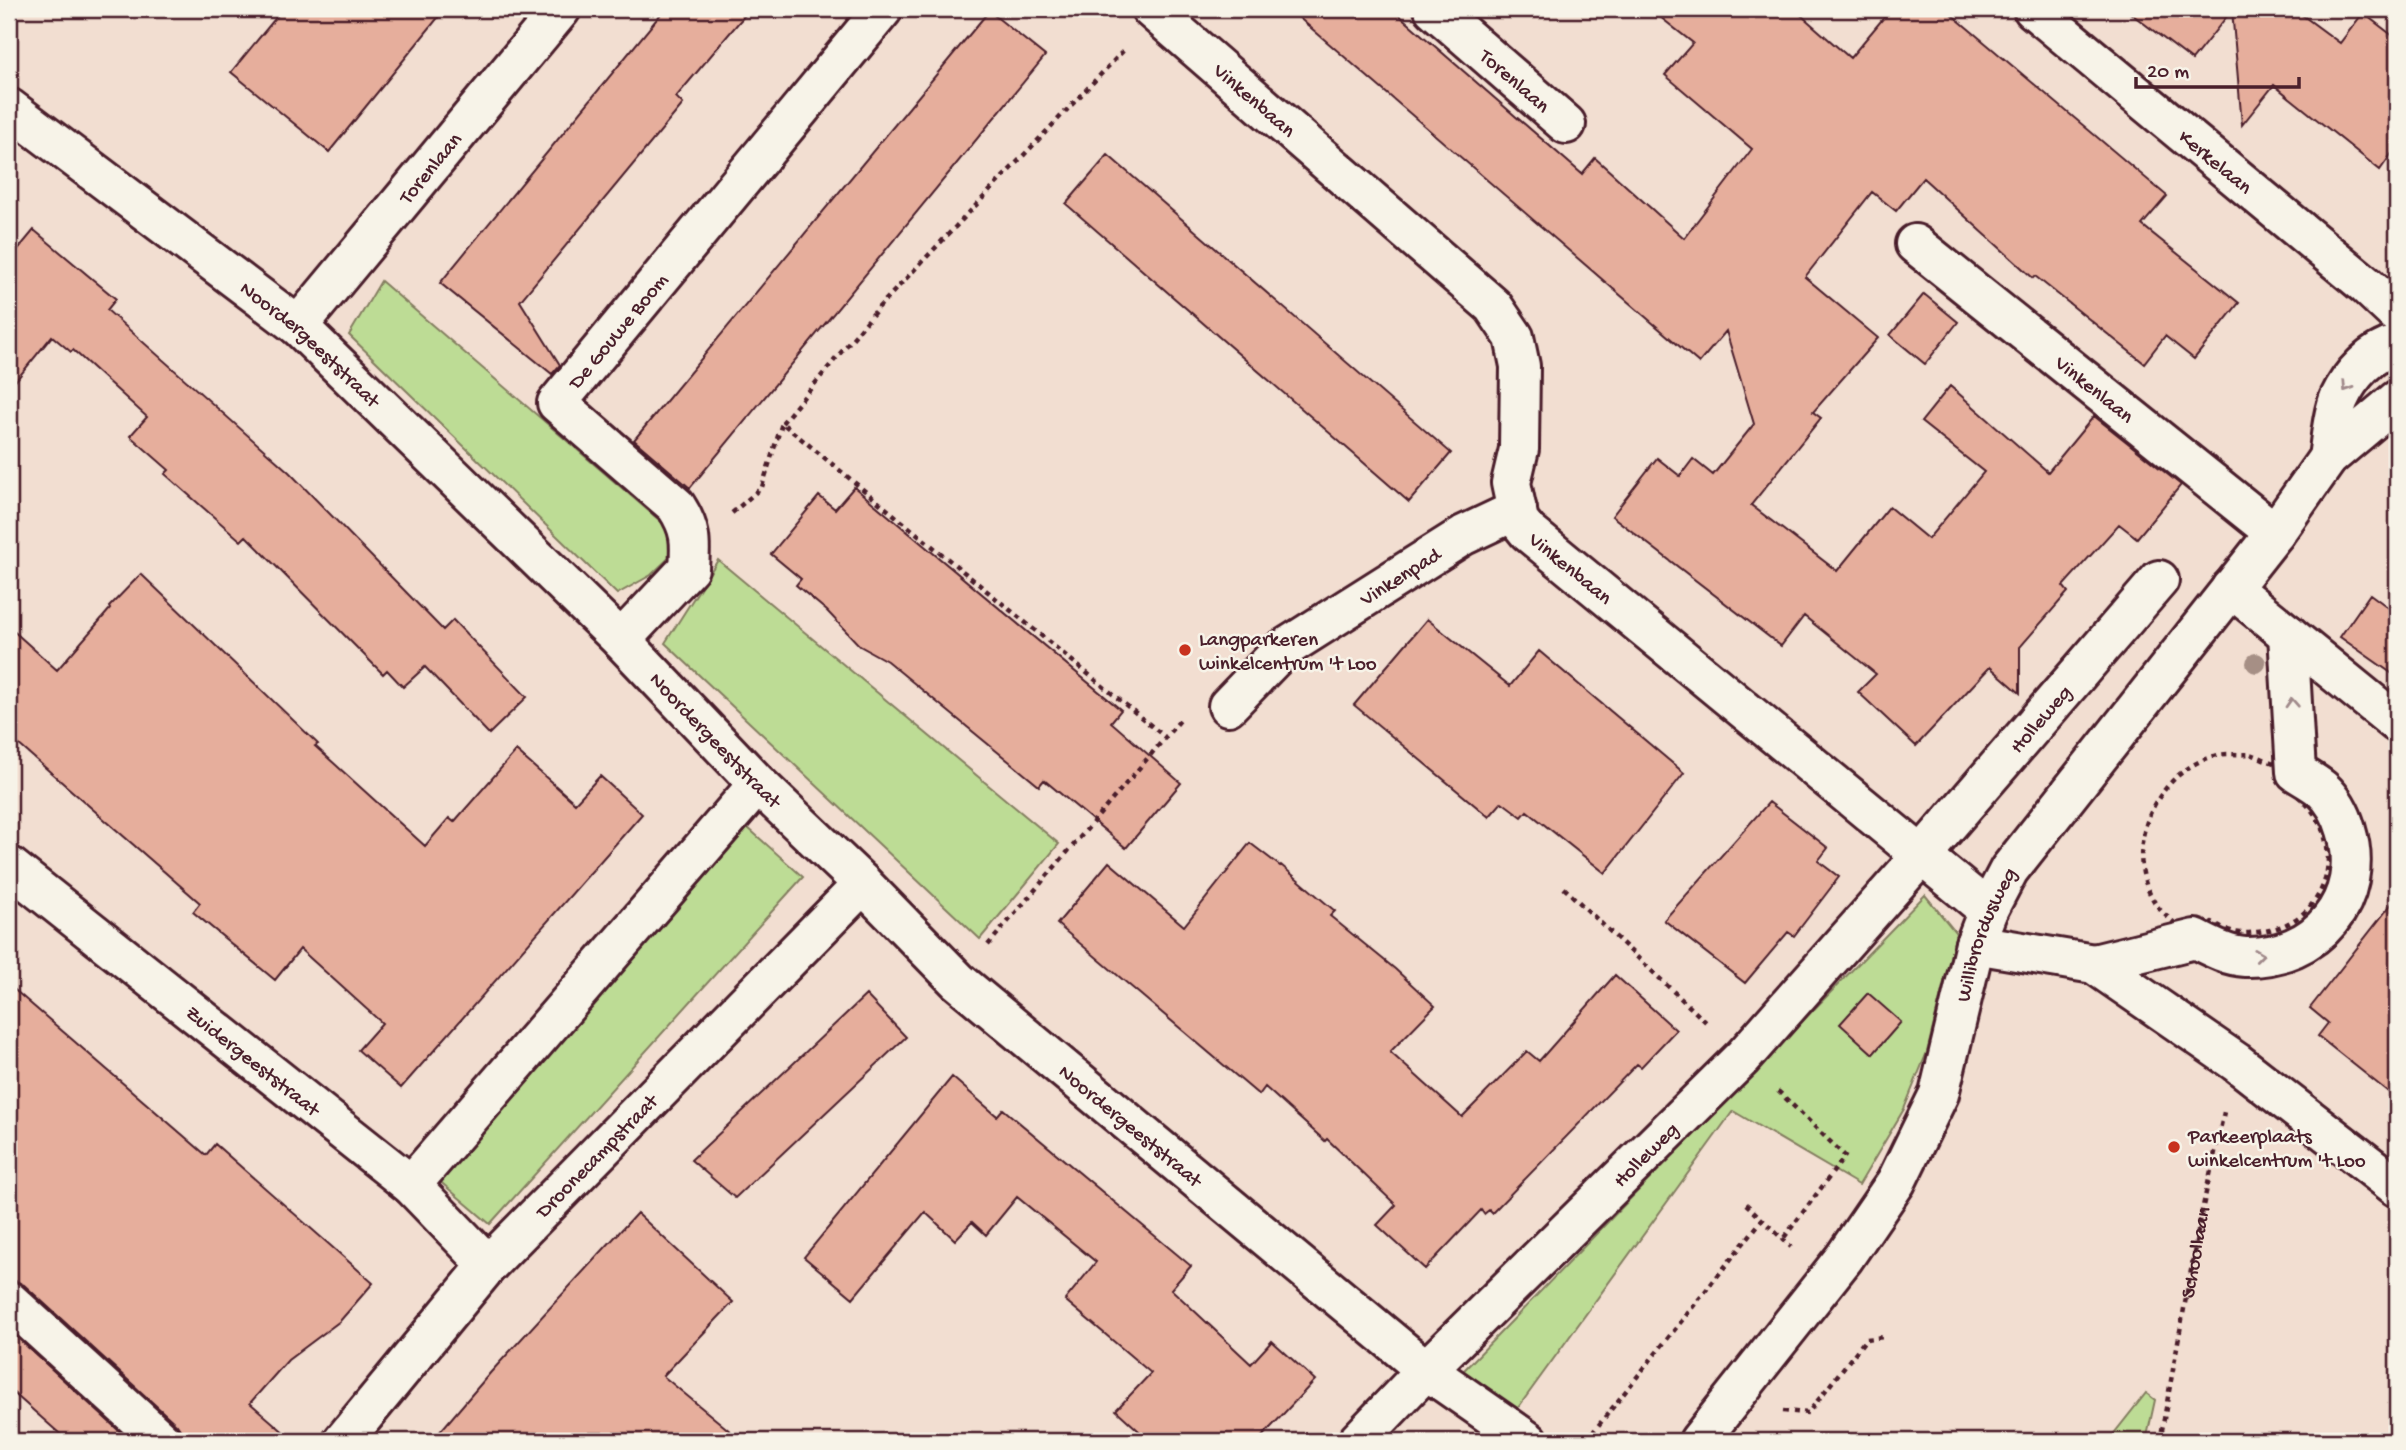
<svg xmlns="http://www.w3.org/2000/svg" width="2406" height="1450" font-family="'Gochi Hand',sans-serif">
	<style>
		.green { fill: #bddc95; stroke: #847e60; stroke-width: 2 }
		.building { fill: #e6ae9c; stroke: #4a1f2b; stroke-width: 2 }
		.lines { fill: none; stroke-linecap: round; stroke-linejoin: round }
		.minor-casing { stroke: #4a1f2b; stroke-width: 44 }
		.path { stroke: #4a1f2b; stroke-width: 4.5; stroke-dasharray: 5 5; stroke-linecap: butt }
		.minor { stroke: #f7f3e8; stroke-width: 38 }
		.tree { fill: #a68f85 }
		.oneway { stroke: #a0898a }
		.poi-dot { fill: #c8321e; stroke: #f7f3e8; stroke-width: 2.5 }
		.labels { text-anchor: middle; stroke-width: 5; stroke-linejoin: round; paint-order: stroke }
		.street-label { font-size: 21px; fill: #4a1f2b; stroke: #f7f3e8 }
		.poi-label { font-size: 21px; fill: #4a1f2b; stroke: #f7f3e8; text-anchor: start }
	</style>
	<rect width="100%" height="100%" fill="#f2ded1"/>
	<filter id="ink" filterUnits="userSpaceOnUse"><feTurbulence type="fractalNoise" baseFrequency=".0143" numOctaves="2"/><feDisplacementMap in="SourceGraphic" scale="14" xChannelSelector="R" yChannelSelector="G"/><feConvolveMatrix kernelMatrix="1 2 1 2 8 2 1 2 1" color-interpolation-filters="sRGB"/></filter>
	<g filter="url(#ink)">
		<path class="green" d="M381 281 666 526 675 552 651 575 617 594 349 335Z
			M718 560 1059 844 980 939 665 643Z
			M747 827 803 877 490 1224 437 1179Z
			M1925 895 1956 933 1927 1052 1904 1109 1859 1185 1733 1111 1494 1441H1490L1437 1398Z
			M2146 1393 2155 1400 2146 1441H2108Z"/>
		<path class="building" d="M283 9H445L329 152 231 72Z
			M665 9H750L676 97 683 104 520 301 560 365 552 374 440 283Z
			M1289 9H1392L1582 174 1595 158 1684 238 1752 149 1665 75 1693 43 1650 9H1794L1850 58 1891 9H1945L2167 196 2142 225 2239 303 2194 359 2165 336 2144 363 2035 276 2033 278 1923 178 1896 211 1872 192 1805 277 1878 338 1813 412 1821 418 1751 505 1837 571 1889 507 1928 539 1984 472 1921 422 1950 386 2048 472 2094 416 2181 485 2137 538 2119 524 2063 586 2068 592 2020 647V693L1990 667 1916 746 1858 692 1876 674 1804 616 1781 646 1612 516 1657 458 1680 476 1693 459 1713 475 1754 424 1726 331 1699 363Z
			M2125 9H2294L2340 43 2363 13 2397 39V146L2380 170 2274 85 2242 125 2232 10 2192 60Z
			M989 11 1045 56 690 488 634 440Z
			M1108 155 1451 453 1409 502 1066 204Z
			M34 230 116 299 107 310 289 472 443 630 453 620 527 697 489 734 425 667 403 687 387 670 383 674 246 536 241 541 165 474 169 470 130 436 147 417 73 350 71 352 52 336 9 389V260Z
			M1924 294 1958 322 1925 364 1890 335Z
			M854 487 1121 710 1111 722 1181 783 1126 848 1044 780 1039 786 887 661 860 646 827 611 796 585 801 579 771 554 819 496 835 509Z
			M141 574 318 744 315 746 425 846 449 818 454 822 516 751 575 803 600 776 642 814 401 1088 358 1050 382 1023 300 949 275 980 193 912 200 903 9 736V627L57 670 110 609 109 607Z
			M2370 594 2397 614V677L2340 637Z
			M1427 619 1510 686 1539 651 1684 773 1605 873 1527 811 1522 817 1502 802 1489 817 1354 705Z
			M1769 802 1828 848 1818 861 1839 877 1794 936 1788 932 1745 983 1664 920Z
			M1250 843 1280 866 1281 865 1335 911 1330 916 1395 969 1435 1006 1390 1052 1462 1117 1527 1051 1539 1061 1615 975 1676 1030 1641 1067 1637 1064 1492 1213 1489 1210 1484 1214 1481 1210 1425 1269 1377 1225 1396 1205 1327 1139 1325 1141 1265 1087 1259 1095 1057 924 1109 862 1184 926Z
			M2397 897V1099L2318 1036 2328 1023 2310 1008Z
			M9 985 206 1155 215 1144 373 1283 340 1321 288 1360 250 1403 294 1441H183V1434L177 1425 24 1285 9 1280Z
			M1868 993 1901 1022 1873 1054 1840 1024Z
			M866 995 906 1037 735 1198 691 1160Z
			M952 1077 997 1116 1003 1109 1191 1266 1171 1289 1251 1364 1272 1341 1315 1380 1258 1441H1150L1116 1410 1151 1373 1065 1300 1096 1262 1017 1197 986 1235 972 1222 955 1240 925 1212 853 1298 804 1257Z
			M637 1213 733 1302 663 1376 742 1441H432L491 1372Z
			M9 1330 130 1441H68L9 1389Z"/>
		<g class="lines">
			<defs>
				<g id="minor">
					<path id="s2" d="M1151 9 1493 306 1514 337 1520 366 1519 449 1511 483 1519 521 1528 532 1988 910"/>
					<path id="s3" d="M1434 9 1566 124"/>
					<path id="s4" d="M2033 9 2367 286 2397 314"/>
					<path id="s5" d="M9 108 298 326 621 640 758 784 863 884 958 981 1426 1370 1528 1441"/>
					<path id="s6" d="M1915 244 2275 533"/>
					<path id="s7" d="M298 326 561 9"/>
					<path d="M2328 458C2331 439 2332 416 2339 399 2350 375 2372 351 2397 345"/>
					<path d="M2231 588 2397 723"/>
					<path id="s8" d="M621 640 689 568C691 542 691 529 676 506L557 403 883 9"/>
					<path id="s9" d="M1228 706 1282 650 1464 535 1517 510"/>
					<path id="s10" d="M9 866 411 1185 488 1265"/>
					<path d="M1975 944 2094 964 2236 1062 2397 1187"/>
					<path d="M2094 964 2195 939C2211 947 2227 956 2245 957 2316 959 2367 899 2346 830 2342 816 2334 800 2322 789 2315 783 2304 777 2296 772L2288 634"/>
					<path d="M411 1185 758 784"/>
					<path d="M9 1301 162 1441"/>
					<path id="s11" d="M343 1441 488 1265 863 884"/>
					<path id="s12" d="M1358 1441 1426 1370 1743 1057 1921 856 2159 580"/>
					<path id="s13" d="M1699 1441 1844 1258 1896 1182 1939 1094 1975 944 1988 910 2009 870 2275 533 2328 458 2397 400"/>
				</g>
			</defs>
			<use href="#minor" class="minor-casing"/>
			<g class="path">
				<path d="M782 423 878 308 1124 50"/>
				<path d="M732 513 762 487 782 423 1165 737"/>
				<path d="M2251 754 2296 772 2287 787C2300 798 2312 807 2319 822 2344 873 2314 927 2257 932 2248 933 2240 934 2231 931 2224 929 2218 925 2212 922L2195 939C2184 929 2167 919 2158 907 2118 853 2154 770 2218 755 2228 753 2240 755 2251 754Z"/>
				<path d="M1564 888 1709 1025"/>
				<path d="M988 945 1182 718"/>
				<path d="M1778 1091 1845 1156 1783 1239"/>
				<path d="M1746 1204 1791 1247"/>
				<path d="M1783 1411 1808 1413 1866 1339 1885 1337"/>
				<path d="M1586 1441 1762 1220"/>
				<path id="s1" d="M2160 1441 2201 1215 2224 1112"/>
			</g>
			<use href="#minor" class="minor"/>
		</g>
		<circle class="tree" cx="2256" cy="663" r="10"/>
		<defs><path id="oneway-chevron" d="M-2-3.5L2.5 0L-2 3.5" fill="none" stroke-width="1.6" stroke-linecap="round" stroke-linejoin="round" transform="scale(1.75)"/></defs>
		<g class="oneway">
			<use href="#oneway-chevron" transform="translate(2347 387) rotate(123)"/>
			<use href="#oneway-chevron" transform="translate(2292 703) rotate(-93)"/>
			<use href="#oneway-chevron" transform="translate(2259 955) rotate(-7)"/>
		</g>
	</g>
	<g class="poi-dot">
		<circle cx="1185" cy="650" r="7"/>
		<circle cx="2174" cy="1147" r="7"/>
	</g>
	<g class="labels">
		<g class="street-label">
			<text dy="7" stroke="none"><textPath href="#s3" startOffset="108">Torenlaan</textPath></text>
			<text dy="7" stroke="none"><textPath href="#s2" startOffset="138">Vinkenbaan</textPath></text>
			<text dy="7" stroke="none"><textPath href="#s4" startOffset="238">Kerkelaan</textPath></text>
			<text dy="7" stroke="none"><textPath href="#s7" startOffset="206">Torenlaan</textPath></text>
			<text dy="7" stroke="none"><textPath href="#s8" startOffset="416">De Gouwe Boom</textPath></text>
			<text dy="7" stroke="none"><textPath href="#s5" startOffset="383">Noordergeeststraat</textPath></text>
			<text dy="7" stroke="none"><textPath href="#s6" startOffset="231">Vinkenlaan</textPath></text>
			<text dy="7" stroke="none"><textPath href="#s2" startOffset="747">Vinkenbaan</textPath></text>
			<text dy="7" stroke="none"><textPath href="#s9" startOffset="217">Vinkenpad</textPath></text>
			<text dy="7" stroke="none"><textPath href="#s12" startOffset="994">Holleweg</textPath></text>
			<text dy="7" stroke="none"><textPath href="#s5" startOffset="950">Noordergeeststraat</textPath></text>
			<text dy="7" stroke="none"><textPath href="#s13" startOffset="590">Willibrordusweg</textPath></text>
			<text dy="7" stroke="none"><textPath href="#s10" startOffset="312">Zuidergeeststraat</textPath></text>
			<text dy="7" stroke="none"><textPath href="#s5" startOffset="1517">Noordergeeststraat</textPath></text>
			<text dy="7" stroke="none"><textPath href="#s12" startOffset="406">Holleweg</textPath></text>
			<text dy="7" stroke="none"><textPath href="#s11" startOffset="382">Droonecampstraat</textPath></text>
			<text dy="7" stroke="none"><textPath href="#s1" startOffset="192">Schoollaan</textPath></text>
		</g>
		<g class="poi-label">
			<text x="1199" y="645">Langparkeren<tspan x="1199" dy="24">winkelcentrum 't Loo</tspan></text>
			<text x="2188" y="1142">Parkeerplaats<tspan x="2188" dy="24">winkelcentrum 't Loo</tspan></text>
		</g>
	</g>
	<rect width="2406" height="1450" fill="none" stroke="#f7f3e8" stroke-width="35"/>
	<rect x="18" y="18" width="2371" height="1415" fill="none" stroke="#4a1f2b" stroke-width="2.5" filter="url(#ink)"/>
	<path d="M2136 77v10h163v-10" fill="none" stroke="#4a1f2b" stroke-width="3.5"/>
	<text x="2147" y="77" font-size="21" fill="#4a1f2b" stroke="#f7f3e8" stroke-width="5" paint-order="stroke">20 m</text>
</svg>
